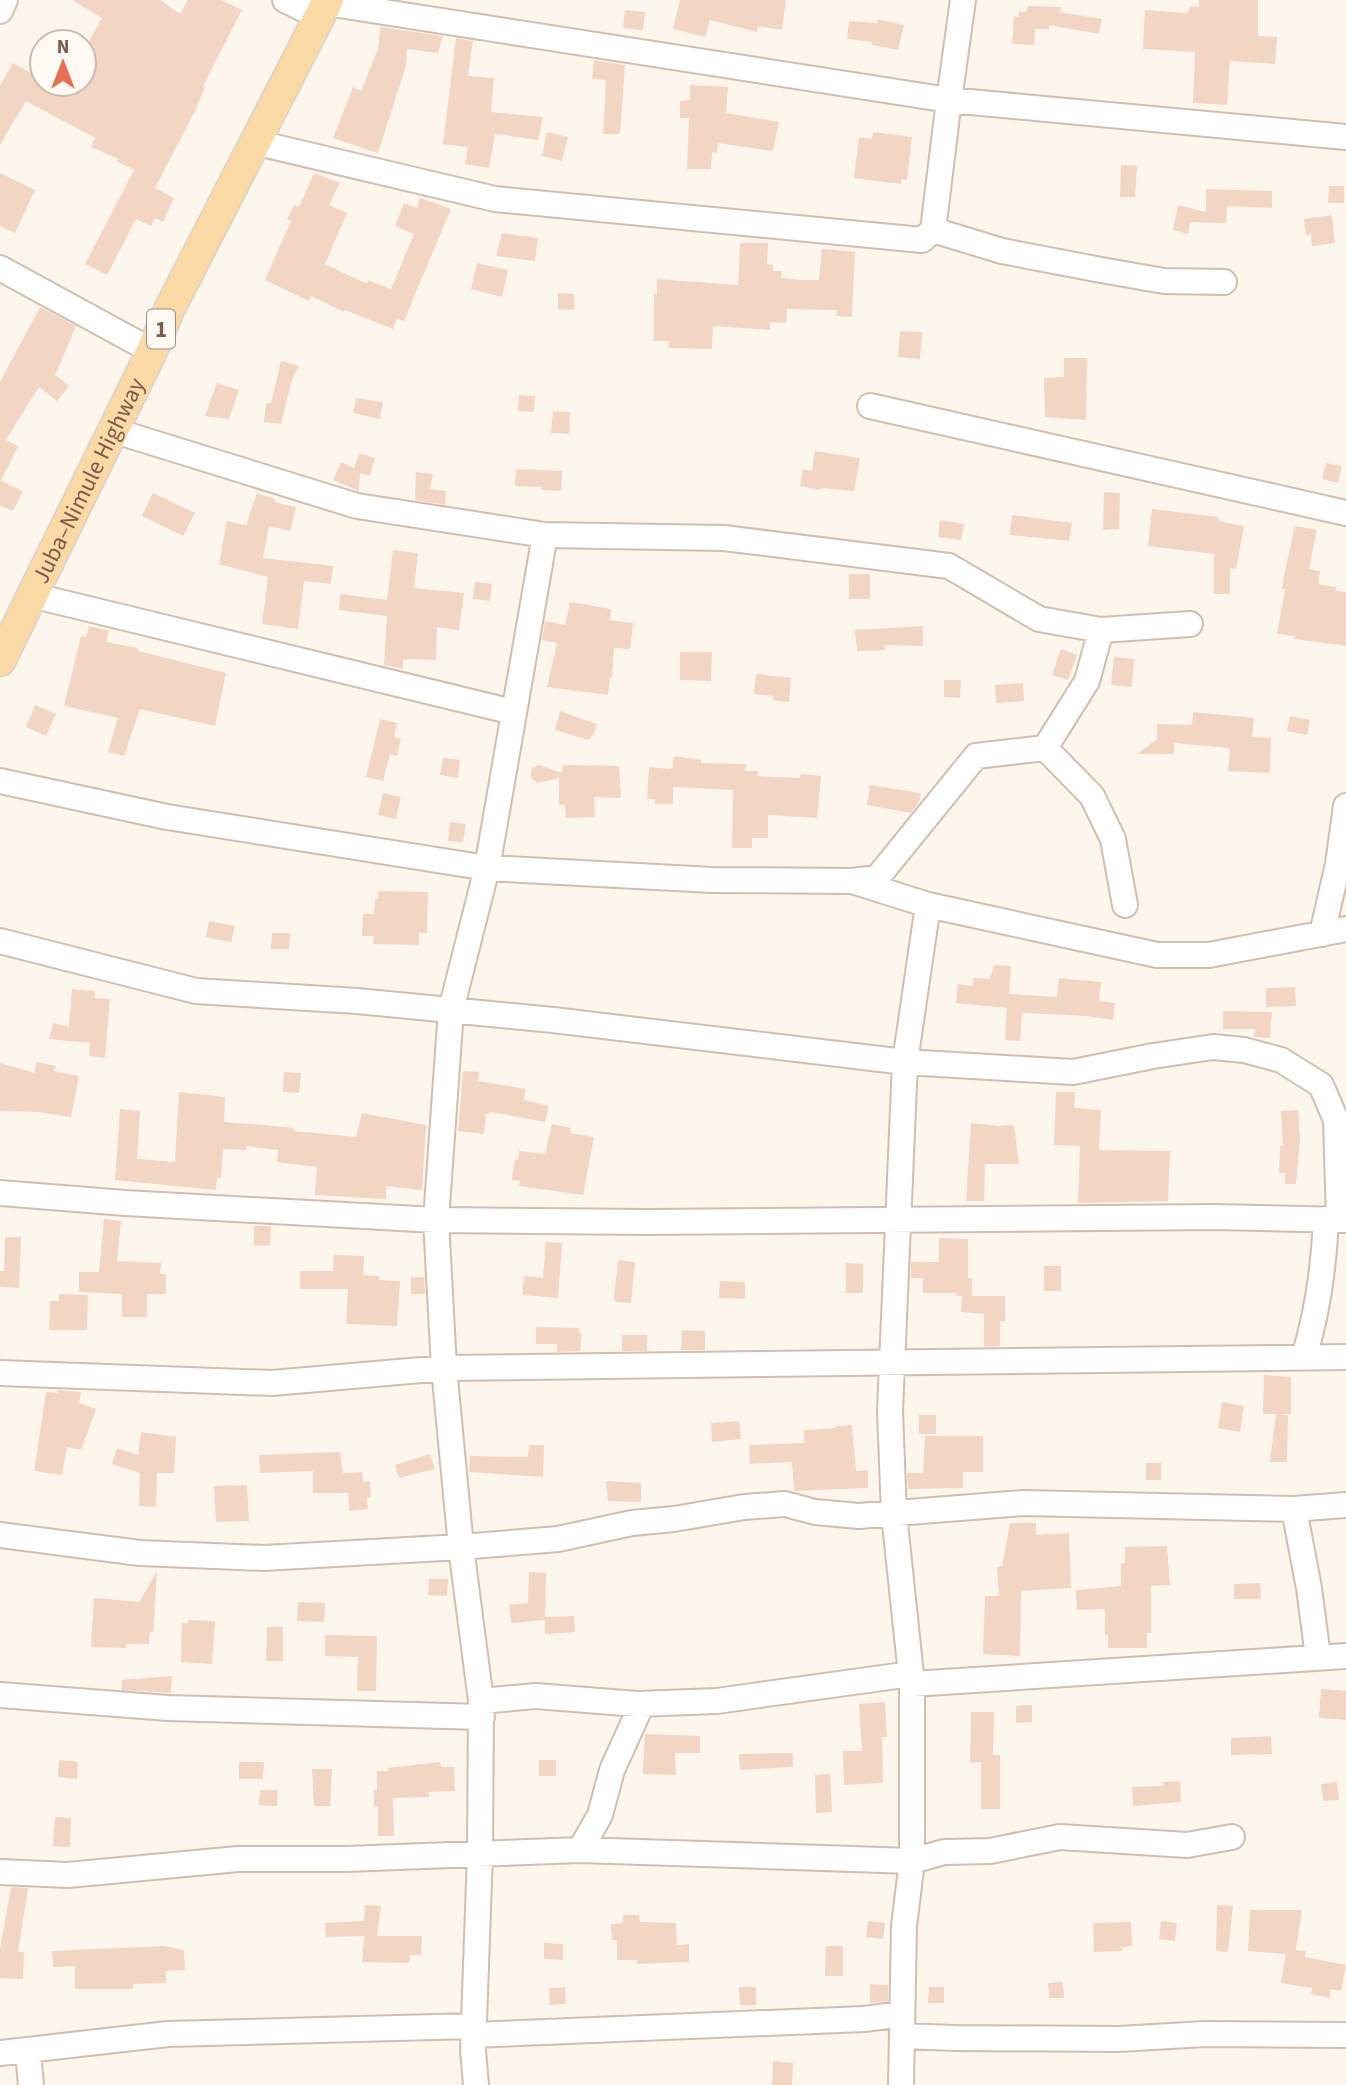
<svg xmlns="http://www.w3.org/2000/svg" width="1346" height="2085" font-family="'Source Sans 3',sans-serif">
	<style>
		.building { fill: #f3d5c3 }
		.lines { fill: none; stroke-linecap: round; stroke-linejoin: round }
		.minor-casing { stroke: #d1beb0; stroke-width: 28 }
		.major-casing { stroke: #dad1cd; stroke-width: 33 }
		.minor { stroke: #fff; stroke-width: 24 }
		.major { stroke: #fbd9a5; stroke-width: 30 }
		.labels { text-anchor: middle; stroke-width: 7; stroke-linejoin: round; paint-order: stroke }
		.shield { fill: #fffaf3; stroke: #a28b7f; stroke-width: 2 }
		.shield-label { font-size: 23px; font-weight: bold; fill: #7a5c4d }
		.street-label { font-size: 24px; fill: #7a5c4d; stroke: #fffaf3 }
	</style>
	<rect width="100%" height="100%" fill="#fdf6ec"/>
	<path class="building" d="M72 0H160L180 14 188 0H221L242 10 203 86 205 87 196 109 155 188 174 198 163 222 155 218 151 226 136 219 107 275 85 264 134 170 117 161 118 159 91 147 95 138 26 101 0 145V86L13 63 42 79V84H84V50L102 18Z
		M680 0H786L782 30 758 26 757 32 710 20 705 37 673 29Z
		M1199 0H1258V36L1277 37 1275 64 1230 61 1227 105 1193 103 1195 52 1143 49 1145 10 1188 13 1189 7H1199Z
		M1028 6 1061 7 1060 12 1102 19 1099 34 1049 25V29H1035L1034 45 1012 44 1014 16 1019 17V12H1026Z
		M625 10 645 12 643 30 623 28Z
		M878 19 904 25 898 50 872 45 873 42 847 39 849 21 877 23Z
		M380 27 443 36 438 53 407 49 406 66 378 153 333 138 353 87 361 91 378 49Z
		M456 38 473 41 468 76 494 78 491 112 543 117 538 140 495 134 489 168 465 164 468 147 443 144Z
		M594 60 625 65 620 134H603L606 80 592 79Z
		M690 85 728 87 726 113 779 122 773 151 718 143 717 153 712 152 711 169H687L689 118H680V101L690 100Z
		M547 132 568 137 562 161 542 156Z
		M873 132 912 137 907 180 902 179 901 184 854 178 859 137 872 139Z
		M1121 165 1137 166 1135 197H1120Z
		M0 173 35 190 15 233 0 226Z
		M314 173 340 183 329 205 347 213 325 264 367 284 368 280 391 289 414 234 395 226 404 203 417 208 420 198 451 209 404 321 397 319 393 329 345 310 344 312 311 296 309 301 265 280 291 221 287 219 294 205 299 207Z
		M1329 186H1344V203H1328Z
		M1206 189 1272 191V208L1227 206 1226 223 1190 222 1188 234 1173 230 1178 205 1206 212Z
		M1332 215 1335 243 1312 246 1311 234 1306 235 1304 219Z
		M502 233 538 238 535 261 496 256Z
		M740 243H768L767 264 773 265V271H782L781 278 802 280H819L822 249 855 252 852 317 836 316 837 310 787 309 786 323 770 322V330L713 326 712 349 668 348 669 341H654V294H657V279L738 285Z
		M477 263 508 270 502 297 471 289Z
		M558 293 574 294V310L558 309Z
		M40 307 76 326 55 375 69 386 57 401 39 387 6 440 18 446 1 481 23 491 13 511 0 506V382Z
		M900 331 922 332 920 359 898 357Z
		M1064 358H1087L1086 420 1045 417 1044 378 1064 377Z
		M281 361 299 366 292 379 281 424 264 422 266 403H271Z
		M217 383 239 390 229 419 205 416Z
		M519 395 535 396 534 412 518 411Z
		M356 398 383 402 380 419 353 413Z
		M553 411 570 412 569 434 551 433Z
		M815 451 860 458 854 491 821 488V490L800 486 803 469 812 471Z
		M359 453 375 458 370 476 360 473 359 491 333 480 341 462 354 468Z
		M1326 463 1342 466 1338 483 1322 479Z
		M516 469 562 471 561 491 542 490V487L515 486Z
		M416 472 433 474 430 489 446 491 445 505 415 500Z
		M1104 492 1120 493 1119 529 1103 530Z
		M153 493 195 513 183 536 142 516Z
		M257 493 275 499 274 502 296 507 290 531 269 526 263 558 333 566 331 584 304 581 298 629 262 624 268 577 219 564 227 521 246 525Z
		M1152 509 1218 517V521L1244 526 1236 569 1230 568V594H1214V554L1148 546Z
		M1012 515 1072 523 1069 541 1010 535Z
		M940 520 964 524 961 540 938 537Z
		M1295 526 1317 530 1309 569 1320 571 1318 584 1336 587 1335 591 1346 592V646L1294 639 1295 636 1277 634 1285 589H1282L1284 575Z
		M393 550 418 553 414 588 464 593 459 630 437 627 436 660 403 659V669L384 665 387 616 339 610 340 594 387 600Z
		M849 574H870V599H849Z
		M475 582 492 584 490 601 473 599Z
		M570 602 611 609 610 620 633 623 630 649 614 648 612 678H610L608 695 547 687 557 643 542 640 545 621 565 625Z
		M89 626 109 631 106 642 138 648V651L226 673 215 726 140 709 124 756 108 752 118 718 64 706 81 636 86 637Z
		M923 626V646L884 645 885 650 857 651 855 630Z
		M1061 649 1077 655 1068 680 1052 675Z
		M680 652H712L711 681 680 680Z
		M1114 657 1134 659 1132 687 1111 685Z
		M756 674 791 678 789 702 773 700 774 696 754 694Z
		M944 680H961L960 698 944 697Z
		M1023 683 1024 701 996 703 995 685Z
		M35 705 56 714 46 736 26 727Z
		M560 711 596 724 595 732 589 740 555 730Z
		M1193 712 1254 718 1252 737 1271 738 1270 773 1228 771 1230 748 1174 743V754H1137L1157 739V724L1192 725Z
		M1290 716 1310 720 1307 735 1287 731Z
		M380 719 397 723 394 737 401 739 397 756 390 754 383 781 366 777Z
		M674 756 701 760V763L746 764 745 771H758V776L800 778 801 774 821 776 817 818 768 815V838H752V848H732L733 790 673 787V804H655V799H647L649 767 670 769 673 767Z
		M443 758 460 760 458 778 440 775Z
		M539 765 562 773 563 765 619 766 621 798 594 797 595 817 566 818 565 805H559V778L538 783 531 778V769Z
		M870 785 921 793 919 802 911 813 867 805Z
		M383 793 401 797 396 819 378 815Z
		M450 822 466 824 463 842 448 841Z
		M378 891 428 892 427 933H419V945L373 944 374 936H362L363 914H374L375 899H378Z
		M209 921 235 926 231 942 206 937Z
		M272 933H290L289 949H271Z
		M994 965 1011 966 1009 994 1057 997 1059 978 1101 982 1099 1001 1115 1003 1113 1020 1087 1016 1022 1013 1020 1041 1005 1040 1007 1008 956 1003 958 984 973 986V978L990 979Z
		M1295 987 1296 1006 1266 1007V988Z
		M72 989 95 991 94 998 110 999 105 1058 89 1056 90 1043 49 1039 53 1023 69 1027Z
		M1223 1011 1272 1012 1270 1038 1254 1037 1255 1029H1223Z
		M36 1062 56 1066 54 1071 79 1076 71 1117 39 1112 0 1111V1063L35 1073Z
		M463 1071 479 1072 478 1081 526 1089 524 1100 549 1106 545 1122 491 1112 486 1114 484 1134 458 1131Z
		M284 1072 301 1073 299 1093 283 1092Z
		M179 1092 225 1097 224 1122 264 1125 294 1128V1131L356 1137 362 1113 426 1125 422 1190 386 1186V1199L315 1195 317 1167 277 1162 278 1150 246 1146V1150L223 1149 221 1178H217L216 1190 115 1180 120 1109 140 1111 137 1159 175 1162Z
		M1056 1092H1075L1074 1108 1101 1110 1099 1150 1170 1151 1168 1201 1078 1203 1080 1146 1054 1145Z
		M1298 1110 1300 1139 1296 1184H1285V1173H1279L1280 1146H1283L1281 1111Z
		M971 1123 999 1126 1014 1125 1019 1164H985L984 1201H966Z
		M552 1124 571 1128 570 1133 594 1137 583 1195 519 1186 520 1181 512 1180 515 1159 518 1160 519 1151 545 1154Z
		M104 1219 121 1221 117 1261 161 1263 160 1274H166V1294H147V1317H122V1294L79 1292V1272H99Z
		M254 1226H271L270 1246 254 1245Z
		M5 1237H21L19 1288 0 1287V1271H4Z
		M939 1238 968 1239V1278H972V1296H956V1293H923V1278H911V1262H939Z
		M546 1242 562 1243 558 1298 522 1295 524 1276 543 1278Z
		M334 1255 364 1256 363 1275 379 1276V1280L400 1281 397 1326 346 1324 348 1289H300V1271H333Z
		M618 1260 635 1262 631 1303 616 1302 614 1299Z
		M846 1263 863 1264V1293H846Z
		M1044 1266H1061V1291H1044Z
		M411 1277H424L425 1294H411Z
		M720 1281 745 1282V1299L719 1298Z
		M59 1294 88 1295 87 1330H49L50 1301H59Z
		M962 1296H1005V1321H1000V1346L984 1347V1314L961 1312Z
		M536 1327 579 1328V1333H582L580 1351 557 1352V1344H536Z
		M682 1330 705 1331V1350H681Z
		M622 1335H647V1351H622Z
		M1264 1375 1291 1377V1414H1279L1288 1415 1287 1462H1270L1276 1414H1263Z
		M58 1390 81 1392 79 1403 96 1409 81 1450 67 1447 62 1475 34 1471 46 1392 57 1393Z
		M1222 1402 1244 1406 1240 1432 1218 1428Z
		M919 1415H936V1434H919Z
		M739 1421 741 1439 712 1442 711 1423Z
		M852 1425 856 1471 868 1470V1488L794 1491 792 1462 750 1464 749 1445 804 1443V1430L836 1428V1426Z
		M141 1432 176 1437 174 1473H157L156 1507 139 1506 140 1473 112 1464 117 1448 138 1455Z
		M925 1436H983V1472H963V1488L908 1489 907 1473H923Z
		M529 1445H544L543 1477 469 1472 470 1456 528 1457Z
		M340 1452 343 1473 362 1472 363 1482 370 1481 371 1497 367 1498 368 1509 349 1511 348 1493H313V1471L260 1473 259 1455Z
		M430 1454 435 1469 399 1478 395 1465Z
		M1146 1463H1161V1480H1146Z
		M606 1481 641 1483V1502L608 1501Z
		M247 1485 249 1521 216 1522 214 1486Z
		M1010 1523H1036V1535L1069 1533 1071 1588 1021 1591 1020 1656 983 1654 985 1596H999L997 1567 1002 1566Z
		M1167 1546 1170 1585 1151 1586V1633H1147V1648H1108V1635H1105V1609L1077 1610 1076 1590 1121 1586V1563H1125V1547Z
		M157 1571 153 1632H150L149 1644H126V1648L91 1647 94 1598 139 1602Z
		M529 1572 546 1573 545 1617 574 1616 575 1632 545 1634V1620L511 1623 509 1605 528 1603Z
		M429 1579H448L447 1596 428 1595Z
		M1260 1583 1261 1599H1234V1584Z
		M298 1602 325 1603 324 1622 297 1621Z
		M188 1620 215 1621 212 1664 181 1662 182 1623 188 1624Z
		M267 1627H283V1661H266Z
		M325 1635 377 1636 376 1691H357L358 1657 325 1656Z
		M172 1676 171 1693 122 1690V1680Z
		M1321 1689 1346 1691V1720L1319 1718Z
		M885 1702 887 1737H882L883 1783 844 1785 843 1751H862L859 1704Z
		M1032 1705V1722L1016 1723V1706Z
		M971 1712H994L993 1755H1000V1809H981V1762L970 1763Z
		M645 1734 700 1736V1753H675L676 1775 643 1774Z
		M1271 1736 1272 1754 1231 1755V1738Z
		M793 1753V1767L740 1770 739 1754Z
		M59 1760 78 1762 77 1779 58 1777Z
		M539 1760H556V1776H539Z
		M239 1762H264L263 1779H239Z
		M440 1762 441 1767H454L455 1791 428 1792 429 1797 393 1798 394 1836H378V1806H374V1790H377V1771H388V1768Z
		M312 1769H332L330 1806H314Z
		M830 1774 832 1812 816 1813 815 1775Z
		M1180 1781 1181 1802 1133 1806 1132 1787 1163 1786V1782Z
		M1337 1782 1339 1800 1323 1801 1321 1784Z
		M260 1790H278L277 1806 259 1805Z
		M55 1817 71 1818 70 1847 53 1846Z
		M11 1887 28 1888 18 1952H24L23 1979 0 1978V1949Z
		M365 1905 381 1906 377 1936H422L421 1955H410L409 1963 362 1962 364 1936 326 1937 325 1923 364 1921Z
		M1217 1905 1233 1906 1228 1952 1216 1951Z
		M1250 1910H1302L1296 1950 1306 1951 1305 1957 1346 1965 1341 1991 1330 1989V1998L1311 1994 1312 1988 1281 1983 1286 1954 1248 1951Z
		M623 1915H639L640 1922 676 1923 677 1945 689 1944V1962L637 1964V1960H617V1940H612L611 1924 623 1923Z
		M868 1921 885 1923 883 1939 866 1937Z
		M1161 1921 1177 1923 1175 1941 1159 1939Z
		M1131 1922 1132 1946 1122 1947V1951L1094 1952 1093 1923Z
		M544 1943 563 1944V1960L544 1959Z
		M164 1946 184 1950 185 1970 166 1971V1983L133 1984V1989H75V1966L53 1967 52 1951Z
		M826 1946H843V1976H825Z
		M1063 1982 1064 1998H1049L1048 1983Z
		M870 1984 888 1985V2001L870 2003Z
		M565 1987 566 2004 550 2005 549 1988Z
		M739 1987H756V2005H740Z
		M929 1987H944V2003H928Z
		M773 2061 793 2063 792 2085H772Z"/>
	<g class="lines">
		<defs>
			<path id="minor" d="M285 0 319 17
				M326 3 949 100 963 0
				M0 11 5 0
				M254 142 495 199 922 240 933 230 949 100 1346 137
				M933 230 1002 251 1101 270 1164 281 1224 282
				M0 268 152 351
				M870 406 1346 513
				M112 430 357 506 545 535
				M31 595 513 712
				M1045 748 1092 796 1113 839 1125 905
				M0 781 167 817 487 868 712 880 852 881 928 905 1157 955H1209L1346 929
				M852 881 877 878 976 756 1045 748 1087 681 1101 630
				M1322 934 1338 864 1346 806
				M0 941 196 991 357 1001 553 1020 905 1062 1073 1072 1153 1056 1213 1047 1244 1050 1281 1060 1321 1085 1336 1120 1339 1220
				M0 1193 125 1203 436 1220 648 1222 1215 1217 1346 1220
				M1304 1357C1318 1311 1324 1267 1326 1219
				M0 1373 272 1383 444 1368 1346 1357
				M1294 1509 1309 1588 1318 1657
				M0 1535 140 1553 264 1558 461 1547 558 1539 632 1523 674 1519 744 1507 785 1504 815 1512 859 1516 1023 1503 1294 1509 1346 1505
				M912 1684 1346 1656
				M0 1695 168 1708 482 1717
				M481 1701 536 1696 637 1704 717 1701 911 1674
				M580 1850 600 1815 612 1770 642 1704
				M0 1872 68 1875 238 1859H346L580 1850 912 1861 944 1852 990 1851 1060 1837 1187 1845 1232 1837
				M473 2035 864 2019 902 2014
				M902 2036 956 2038 1119 2039 1205 2034 1346 2035
				M28 2052 31 2085
				M0 2053 168 2034 473 2026
				M476 2085 473 2050 480 1853 481 1701 461 1547 444 1368 436 1220 451 1010 487 868 545 535 724 538 949 566 1039 619 1101 630 1190 624
				M901 2085 904 1926 912 1861V1684L894 1514 890 1411 905 1062 928 905"/>
			<g id="major">
				<path id="s1" d="M0 661 152 351 169 310 328 0"/>
			</g>
		</defs>
		<use href="#minor" class="minor-casing"/>
		<use href="#major" class="major-casing"/>
		<use href="#minor" class="minor"/>
		<use href="#major" class="major"/>
	</g>
	<g class="labels">
		<rect class="shield" x="147" y="309.5" width="28" height="39" rx="5"/>
		<g class="shield-label">
			<text x="161" y="337">1</text>
		</g>
		<g class="street-label">
			<text dy="8" stroke="none"><textPath href="#s1" startOffset="201">Juba–Nimule Highway</textPath></text>
		</g>
	</g>
	<g transform="translate(63 63)"><circle r="33" fill="#fffaf3" stroke="#cabbb1" stroke-width="2"/>
	<path d="M0-5L12 26L0 18L-12 26Z" fill="#e76f51"/>
	<text y="-10" font-size="19" font-weight="bold" text-anchor="middle" fill="#7a5c4d">N</text>
	</g>
</svg>
